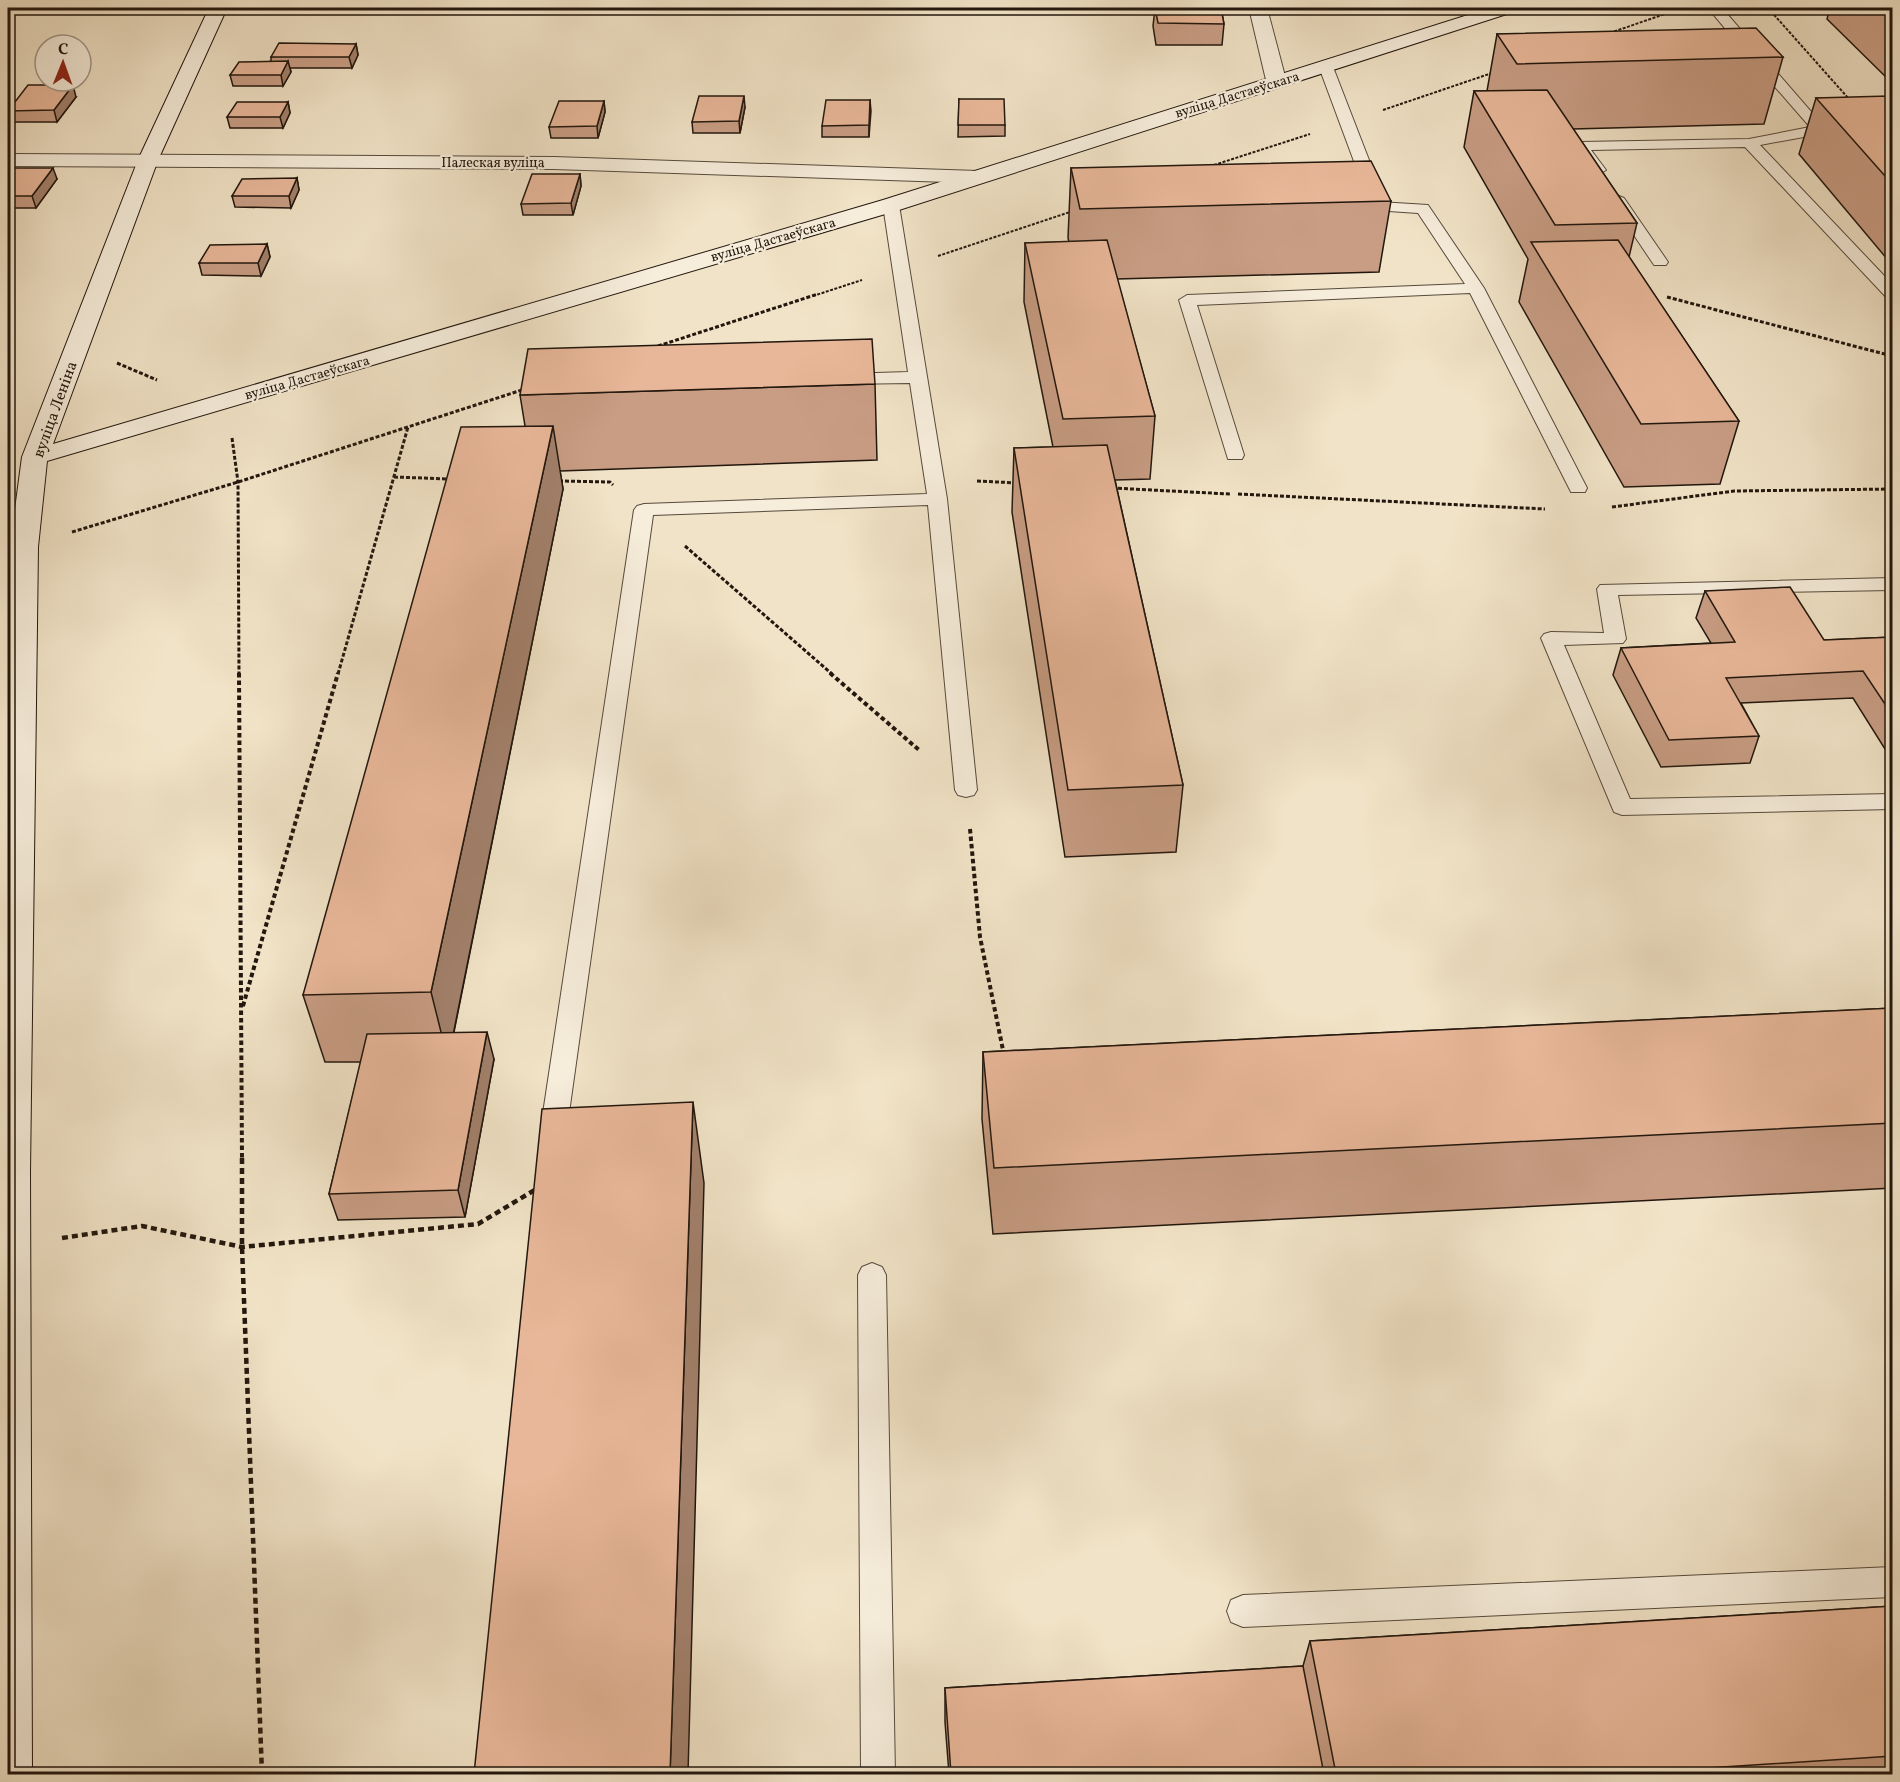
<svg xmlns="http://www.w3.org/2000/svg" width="1900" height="1782" font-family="Vollkorn,serif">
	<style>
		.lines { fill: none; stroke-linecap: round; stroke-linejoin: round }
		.lane-casing { stroke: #564a3c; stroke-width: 2 }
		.street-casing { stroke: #564a3c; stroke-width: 2 }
		.secondary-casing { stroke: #22170e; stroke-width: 2 }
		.path-far3 { stroke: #22170e; stroke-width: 2; stroke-dasharray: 3 1.5; stroke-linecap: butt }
		.path-far2 { stroke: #22170e; stroke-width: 3; stroke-dasharray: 4 2; stroke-linecap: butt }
		.path-far1 { stroke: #22170e; stroke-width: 4; stroke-dasharray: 4.5 3; stroke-linecap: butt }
		.path { stroke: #22170e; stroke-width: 4.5; stroke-dasharray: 6 4; stroke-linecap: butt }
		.lane { fill: #f6eddb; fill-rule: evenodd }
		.street { fill: #f6eddb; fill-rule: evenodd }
		.secondary { fill: #f6eddb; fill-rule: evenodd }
		.wall { fill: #c89d84; stroke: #22170e; stroke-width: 1.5 }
		.shaded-wall { fill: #a2806b; stroke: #22170e; stroke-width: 1.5 }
		.building { fill: #e8b799; stroke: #22170e; stroke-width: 1.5 }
		.labels { text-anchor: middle; stroke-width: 4.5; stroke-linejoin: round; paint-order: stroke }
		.far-street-label { font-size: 14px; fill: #22170e; stroke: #f6eddb }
		.street-label { font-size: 16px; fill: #22170e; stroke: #f6eddb }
	</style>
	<rect width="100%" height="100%" fill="#f1e3c7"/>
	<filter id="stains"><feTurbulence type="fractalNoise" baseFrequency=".00333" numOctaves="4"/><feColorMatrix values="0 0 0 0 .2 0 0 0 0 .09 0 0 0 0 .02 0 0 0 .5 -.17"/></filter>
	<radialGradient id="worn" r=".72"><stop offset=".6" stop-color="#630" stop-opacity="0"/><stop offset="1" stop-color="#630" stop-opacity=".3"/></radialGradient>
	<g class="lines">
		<defs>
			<path id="lane" d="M1708 8H1722L1759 51 1761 54 1759 57H1749Z
				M1326 63 1333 67 1381 191 1378 194 1373 196 1365 191 1319 67Z
				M1769 68 1774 69 1827 130 1820 134 1760 145 1892 284V298L1886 297 1745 147 1591 150 1606 170 1598 175 1593 173 1574 146 1581 142 1749 139 1810 127 1762 72Z
				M1619 196 1624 198 1668 262 1666 265H1654L1652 262 1611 201Z
				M891 200 899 205 947 499 977 790 974 795 966 797 958 795 955 790 928 505 653 515 568 1120 564 1127 555 1130 546 1127 542 1120 634 510 637 506 644 504 927 494 910 383 844 384 838 383 835 379 838 375 844 374 908 372 883 205Z
				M1379 202 1428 205 1484 288 1587 488 1585 492H1571L1569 488 1470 293 1197 305 1244 455 1242 459H1228L1179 300 1187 295 1465 284 1418 213 1374 210 1371 207 1374 204Z
				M1892 578V590L1618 595 1626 639 1623 643 1564 645 1630 799 1892 794V809L1622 815 1614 812 1541 638 1544 634 1551 632 1604 633 1597 589 1600 585Z
				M872 1263 882 1267 886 1275 895 1774H861L858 1275 862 1267Z
				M1892 1567V1597L1243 1627 1231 1622 1227 1611 1231 1600 1243 1595Z"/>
			<path id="street" d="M1249 8H1267L1286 80 1283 84H1269L1266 80Z
				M8 154 554 157 978 171 985 173 988 177 985 181 978 183 554 169 8 166Z
				M26 523 35 525 39 531 35 537 8 540V524Z"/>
			<path id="secondary" d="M209 8H227L158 160 53 444 883 200 1490 8H1516L1513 12 899 210 47 461 38 547 30 1172 32 1774H8V647L10 547 22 457 138 160Z"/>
		</defs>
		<use href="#lane" class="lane-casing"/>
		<use href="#street" class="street-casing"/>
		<use href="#secondary" class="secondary-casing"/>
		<path class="path-far3" d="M1768 8 1849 99
			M1610 33 1679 9
			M1383 110 1495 72
			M1214 165 1310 134
			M938 256 1073 211
			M813 296 862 280"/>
		<path class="path-far2" d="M1667 297 1892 356
			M658 346 818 294
			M117 363 157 380
			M232 438 238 482 239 674
			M394 477 449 479
			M559 481 610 482 613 485
			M977 481 1018 483
			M1112 488 1230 494
			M1238 494 1545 509
			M1612 507 1734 491 1892 489
			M72 532 238 482 525 389
			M685 546 832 674
			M338 674 408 427"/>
		<path class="path-far1" d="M239 673 242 1160
			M830 673 919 750
			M970 829 980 937 1004 1055
			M243 1006 338 673"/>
		<path class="path" d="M242 1158V1247L262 1774
			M62 1238 142 1226 242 1247 478 1224 538 1188"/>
		<use href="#lane" class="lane"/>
		<use href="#street" class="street"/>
		<use href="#secondary" class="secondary"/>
	</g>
	<path class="wall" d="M259 8H297L259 10Z
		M1155 8H1221L1224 24 1222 45H1156L1153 26Z
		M1830 8H1893V84L1827 19Z
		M1497 34 1783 57 1764 124 1573 129 1637 223 1629 257 1739 421 1720 484 1624 487 1519 302 1528 259 1464 147 1474 91H1487Z
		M356 44 358 55 352 68H290L291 72 283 86H233L230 75 271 61V57Z
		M76 97 57 122H11L8 113V110Z
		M1816 98 1893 100V266L1799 154Z
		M959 99 1005 125V136L958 137Z
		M870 100 869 137H822V126Z
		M604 101 605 112 598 138H551L549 127Z
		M288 102 290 113 283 128H230L227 117Z
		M745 107 740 133H693L692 122Z
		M8 168 57 179 36 208H8Z
		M1071 168 1391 201 1379 272 1117 279 1155 416 1150 479 1115 480 1183 785 1176 852 1065 857 1012 512 1014 448 1053 447 1024 302 1025 243 1069 242 1068 238Z
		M580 174 581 186 573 215H523L521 204Z
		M297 178 299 190 291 208 235 207 232 196Z
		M267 244 270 257 261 276 202 275 199 263Z
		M875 384 877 460 560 471 563 489 454 1032 494 1059 465 1217 338 1220 329 1194 361 1062H325L303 995 525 426 520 395Z
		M1705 591 1824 640 1893 637V757H1890L1853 698 1741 703 1759 736 1750 763 1661 767 1613 675 1621 648 1711 643 1696 618Z
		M1893 1008V1188L993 1234 982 1119 983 1052Z
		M1893 1606V1774H949L945 1722V1688L1303 1666 1310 1641Z"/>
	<path class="shaded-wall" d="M356 44 358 55 352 68 349 57Z
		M288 61 291 72 283 86 281 75Z
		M73 85 76 97 57 122 54 110Z
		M744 96 745 107 740 133 739 121Z
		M870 100 871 111 869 137V125Z
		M604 101 605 112 598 138 597 126Z
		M288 102 290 113 283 128 280 117Z
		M53 168 57 179 36 208 32 196Z
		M580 174 581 186 573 215 571 203Z
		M297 178 299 190 291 208 289 196Z
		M267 244 270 257 261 276 258 263Z
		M553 426 563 489 448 1060 431 992Z
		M487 1032 494 1059 465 1217 458 1190Z
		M693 1102 704 1183 688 1774H670Z"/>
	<path class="building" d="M1155 8H1221L1224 24 1158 23Z
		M1885 8H1893V14Z
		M1756 28 1783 57 1517 64 1497 34Z
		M279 43 356 44 349 57H271Z
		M288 61 281 75H230L239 62Z
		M28 85H73L54 110 8 111Z
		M1547 90 1637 223 1555 225 1474 91Z
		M699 96H744L739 121 692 122Z
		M1889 96 1893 100V185L1816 98Z
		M959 99H1004L1005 125H958Z
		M826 100H870L869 125 822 126Z
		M559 101H604L597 126 549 127Z
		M237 102H288L280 117H227Z
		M1371 161 1391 201 1080 209 1071 168Z
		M8 168H53L32 196H8Z
		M532 174H580L571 203 521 204Z
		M297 178 289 196H232L242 179Z
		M1107 240 1155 416 1063 419 1025 243Z
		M1618 240 1739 421 1641 424 1531 242Z
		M267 244 258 263H199L210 245Z
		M872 339 875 384 520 395 528 349Z
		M553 426 431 992 303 995 461 427Z
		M1107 445 1183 785 1068 790 1014 448Z
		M1790 587 1824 640 1893 637V716L1863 671 1726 678 1759 736 1669 740 1621 648 1735 642 1705 591Z
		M1893 1008V1123L994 1168 983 1052Z
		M487 1032 458 1190 329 1194 367 1034Z
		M693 1102 670 1774H474L542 1109Z
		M1893 1606V1756L1615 1774H1336L1310 1641Z
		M1303 1666 1324 1774H951L945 1688Z"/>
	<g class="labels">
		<g class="far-street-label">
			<text transform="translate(1237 94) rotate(-17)" y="5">вуліца Дастаеўскага</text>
			<text x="493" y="167">Палеская вуліца</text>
			<text transform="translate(773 239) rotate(-16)" y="5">вуліца Дастаеўскага</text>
			<text transform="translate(307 377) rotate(-16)" y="5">вуліца Дастаеўскага</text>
		</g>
		<g class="street-label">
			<text transform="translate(54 409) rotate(-70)" y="6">вуліца Леніна</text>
		</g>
	</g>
	<rect width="1900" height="1782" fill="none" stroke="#f1e3c7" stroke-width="30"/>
	<rect x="9" y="9" width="1882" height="1764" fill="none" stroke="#22170e" stroke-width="3"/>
	<rect x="15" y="15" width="1870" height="1752" fill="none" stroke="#22170e" stroke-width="1.5"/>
	<g transform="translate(63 63) rotate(1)"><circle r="28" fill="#f6eddb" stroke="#a19789" stroke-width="1.5"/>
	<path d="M0-4.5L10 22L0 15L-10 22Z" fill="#8f2418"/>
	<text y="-9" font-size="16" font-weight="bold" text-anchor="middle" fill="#22170e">С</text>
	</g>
	<rect width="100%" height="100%" filter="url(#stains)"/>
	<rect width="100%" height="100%" fill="url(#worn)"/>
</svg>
